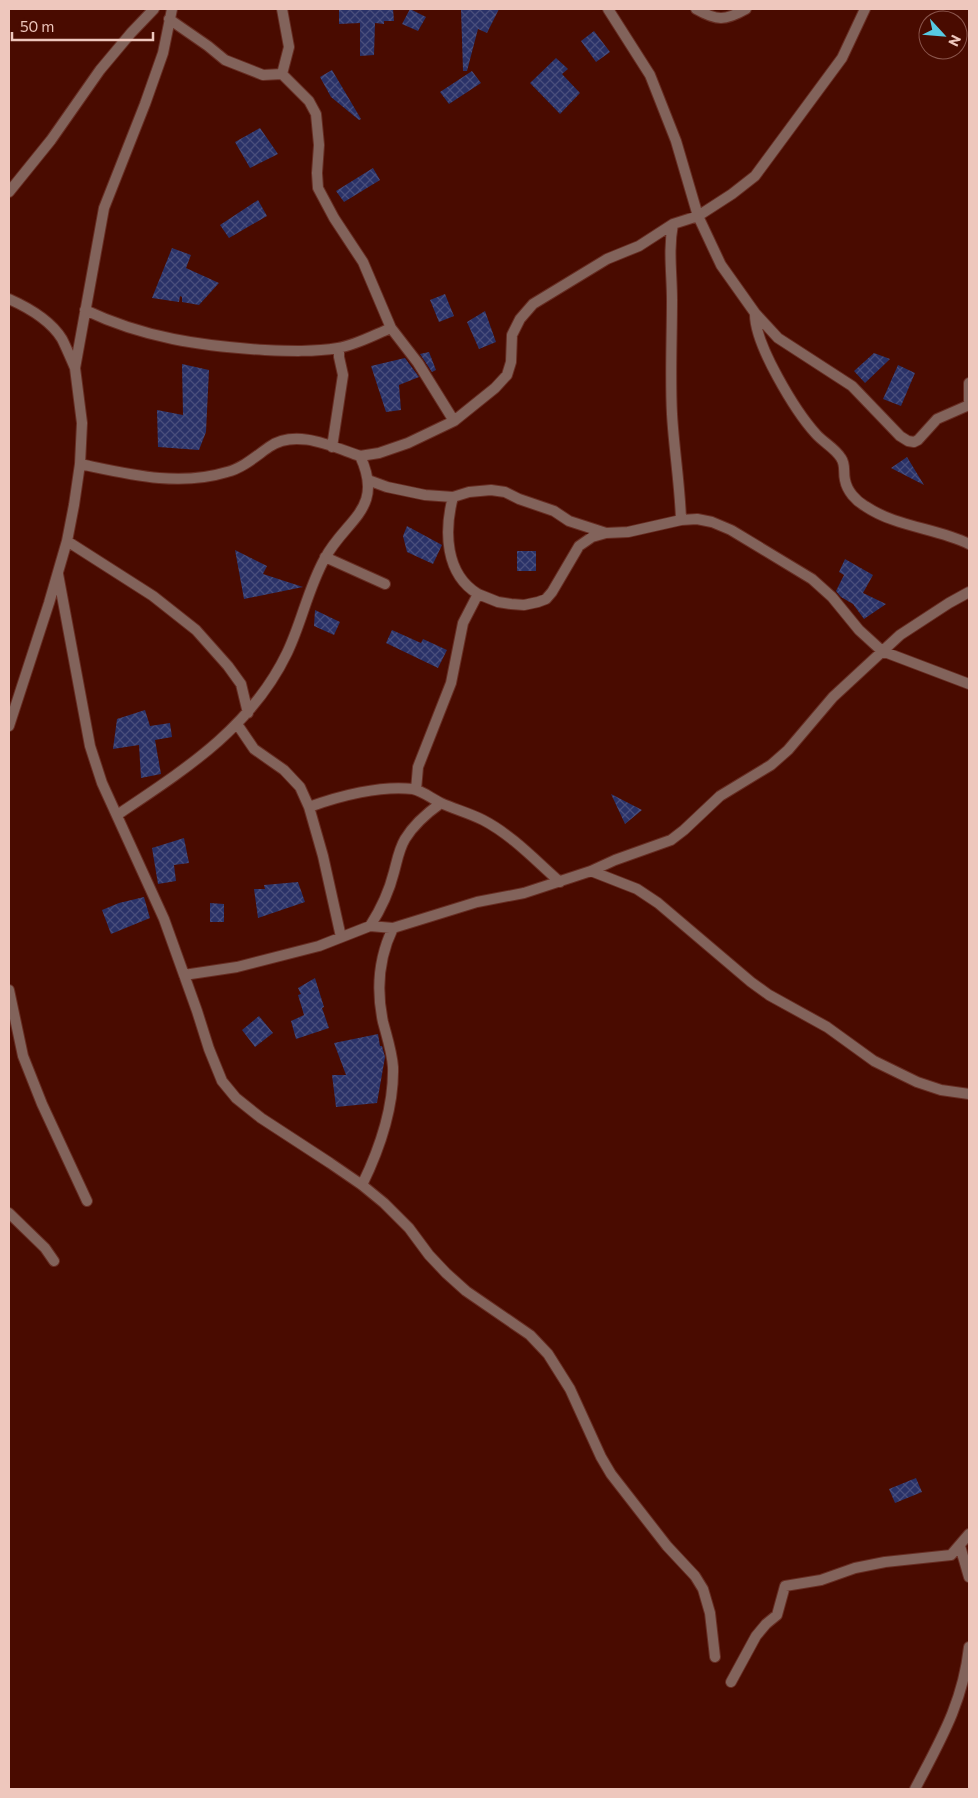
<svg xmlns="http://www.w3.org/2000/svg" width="978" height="1798" font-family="Commissioner,sans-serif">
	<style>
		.building { fill: url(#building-cross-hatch) }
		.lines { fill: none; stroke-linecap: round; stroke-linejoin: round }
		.street-casing { stroke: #672d22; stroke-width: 12 }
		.street { stroke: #82635b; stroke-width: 10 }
	</style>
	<defs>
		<pattern id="building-cross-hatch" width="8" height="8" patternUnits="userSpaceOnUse" patternTransform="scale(1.25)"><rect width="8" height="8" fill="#2a3268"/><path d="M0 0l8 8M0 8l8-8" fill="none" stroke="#494e7c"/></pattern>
	</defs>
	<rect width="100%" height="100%" fill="#490b00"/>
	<path class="building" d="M339 9H393L394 21H384V24L375 23 374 55 360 56V23L339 24Z
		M410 9 426 17 418 31 402 24Z
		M461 9H499L487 33 478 29 467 71H463Z
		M594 31 610 52 596 62 581 41Z
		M556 58 568 69 562 74 580 93 560 114 530 83Z
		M332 70 361 119 359 120 331 97 320 77Z
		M472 71 481 83 449 104 440 92Z
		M260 128 278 154 250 168 235 142Z
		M373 168 380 180 344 202 336 191Z
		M258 200 267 216 229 238 220 225Z
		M172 248 191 255 186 268 219 283 199 305 182 302V297L180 296 179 302 152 298Z
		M445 294 454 316 439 322 430 300Z
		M485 311 496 342 479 349 467 322Z
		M429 352 436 370 432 372 420 354Z
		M874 353 890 359 865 383 854 371Z
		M405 358 419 377 399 385 401 410 386 412 371 366Z
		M182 364 209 370 206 432 199 450 158 447 157 410 183 415Z
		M898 365 915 373 901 406 883 399Z
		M907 457 924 485 891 468Z
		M407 526 442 545 433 564 407 552 403 536Z
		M235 550 267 566 263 574 303 587 244 599Z
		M517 551H536V571H517Z
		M845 559 873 575 863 593 886 604 864 619 853 604 841 597 836 591 844 575 839 572Z
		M315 610 340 622 334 635 314 626Z
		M392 630 421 643 423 639 447 650 438 668 386 643Z
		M145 710 150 726 170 723 172 737 155 740 161 774 141 778 139 745 113 749 117 719Z
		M611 794 642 810 625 824Z
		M184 838 189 863 174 865 176 881 158 884 152 848Z
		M298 882 305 902 258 918 254 889H265L264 885Z
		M144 897 150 918 111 934 102 910 119 903Z
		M210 903 224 904V922H210Z
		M315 978 324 1007 322 1008 329 1028 296 1039 291 1021 304 1015 298 995 301 994 298 988Z
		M259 1016 273 1033 255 1047 242 1030Z
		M378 1034 380 1046H382L385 1057 377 1103 336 1107 332 1075H346L334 1043Z
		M916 1478 922 1492 895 1503 889 1489Z"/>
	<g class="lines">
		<defs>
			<path id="street" d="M608 9 650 75 676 141 698 216 721 265 755 313 778 338 852 386 900 436 908 441 914 442 918 440 937 419 969 405
				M696 9C717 21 725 21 746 9
				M169 19 208 46 225 60 263 75 282 74 309 101 316 114 319 145 317 173 318 188 334 218 363 262 391 328 418 363 454 421
				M282 74 289 47 282 9
				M9 192 51 140 100 70 131 33 154 9
				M673 224C668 250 672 274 672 300 672 338 670 376 672 414 674 450 680 485 681 520
				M9 299C27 307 51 321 62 339 67 349 71 359 75 368
				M85 310C144 338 201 346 265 350 289 351 314 352 338 348 356 345 374 335 391 328
				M755 313C754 344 796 412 816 434 824 443 835 448 841 458 846 465 843 472 845 480 847 491 856 501 865 506 896 527 936 528 969 544
				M969 383V401
				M332 447 343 375 339 357V348
				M360 456 379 453 408 443 454 421 495 388 507 375 511 362 512 335 520 319 533 304 607 259 639 246 673 224 698 216 732 194 755 176 842 58 865 9
				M80 464C128 474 178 487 227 472 243 468 256 456 269 447 296 428 333 447 360 456 385 509 346 519 325 558 308 588 302 622 287 653 251 728 184 770 117 815
				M368 480 387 487 425 495 453 497 469 492 491 490 505 492 519 499 554 511 569 521 606 533
				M67 541 153 596 196 630 228 666 241 684 248 713
				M325 557 385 584
				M58 574 90 746 102 783 164 919 197 1011 209 1049 222 1081 236 1098 261 1118 330 1163 362 1185 384 1203 409 1228 429 1255 446 1273 466 1291 530 1335 548 1354 570 1389 601 1457 611 1474 667 1546 695 1576 703 1589 710 1613 715 1657
				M478 594 498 602 511 604 524 605 538 602 546 599 552 592 579 546 592 537 606 533 628 532 681 520 697 519 712 522 731 530 812 579 832 597 859 630 882 651 969 684
				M237 724 254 749 284 770 300 787 309 807 323 856 341 937
				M9 726 49 603 67 541 74 505 80 464 82 423 75 368 104 208 145 104 163 53 172 9
				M416 790 418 767 451 683 463 623 478 594C445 574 444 531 453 497
				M309 807C339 796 381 785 413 789 423 791 432 799 441 803 454 809 469 813 483 820 512 835 536 861 560 882
				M591 871 637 889 658 903 751 982 769 995 827 1027 874 1061 917 1082 941 1090 969 1094
				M370 926C381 909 389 892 394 872 397 861 399 849 405 839 414 824 427 813 441 803
				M184 975 237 967 319 946 370 926 393 928 477 902 524 893 591 871 615 860 671 840 684 830 720 796 771 765 788 750 833 697 900 635 949 603 969 592
				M9 990 23 1056 42 1104 87 1201
				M362 1185C380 1148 394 1108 393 1067 392 1052 387 1037 383 1022 376 989 378 959 393 928
				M9 1213 45 1248 54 1261
				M960 1546 969 1577
				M731 1682 756 1636 766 1624 777 1615 785 1586 821 1580 855 1568 885 1562 951 1555 969 1534
				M915 1789C940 1741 963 1703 969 1647"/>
		</defs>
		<use href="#street" class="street-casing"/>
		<use href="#street" class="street"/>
	</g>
	<rect width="978" height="1798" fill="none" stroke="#eec7bd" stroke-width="20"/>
	<g transform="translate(943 35) rotate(116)"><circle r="24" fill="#490b00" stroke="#8b564c"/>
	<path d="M0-4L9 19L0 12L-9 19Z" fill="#57c9e2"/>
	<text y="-8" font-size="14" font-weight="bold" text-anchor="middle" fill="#eec7bd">N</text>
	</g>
	<path d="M12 32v8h141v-8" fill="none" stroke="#eec7bd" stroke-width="2.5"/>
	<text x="20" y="32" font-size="15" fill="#eec7bd" stroke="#490b00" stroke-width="4" paint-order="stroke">50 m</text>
</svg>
